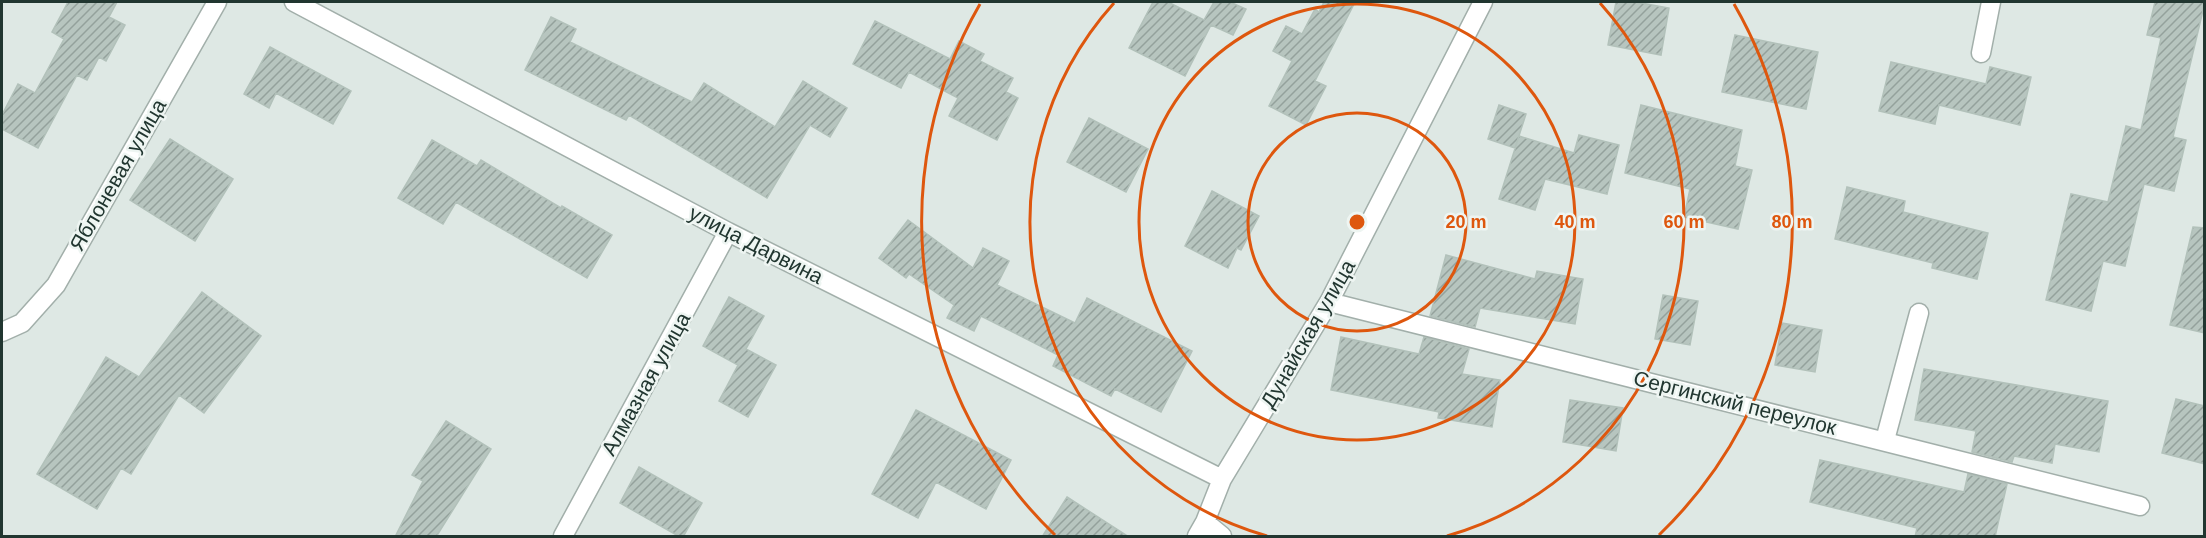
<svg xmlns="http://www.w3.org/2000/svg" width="2206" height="538" font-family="Helvetica,sans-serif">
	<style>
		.building { fill: url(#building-hatch); stroke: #b2c1ba; stroke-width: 1.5 }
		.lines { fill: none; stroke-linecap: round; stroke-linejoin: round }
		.service-casing { stroke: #a2afaa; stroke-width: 21 }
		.minor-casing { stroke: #a2afaa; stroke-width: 21 }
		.service { stroke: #fff; stroke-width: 18 }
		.minor { stroke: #fff; stroke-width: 18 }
		.ring { fill: none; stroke: #de570e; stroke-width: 3 }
		.labels { text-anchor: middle; stroke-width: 5; stroke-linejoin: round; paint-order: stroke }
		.street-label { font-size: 21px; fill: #213630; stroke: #eef5f2 }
		.centre { fill: #de570e; stroke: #eef5f2; stroke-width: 3 }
		.ring-label { font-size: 18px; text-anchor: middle; font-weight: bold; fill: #de570e; stroke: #eef5f2; stroke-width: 5; stroke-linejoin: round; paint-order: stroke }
	</style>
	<defs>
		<pattern id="building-hatch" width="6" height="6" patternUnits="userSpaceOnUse" patternTransform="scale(1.5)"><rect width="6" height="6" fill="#b7c5bf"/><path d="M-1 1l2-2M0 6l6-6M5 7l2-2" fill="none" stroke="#94a19c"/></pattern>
	</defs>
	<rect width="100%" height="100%" fill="#dee8e4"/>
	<path class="building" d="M68 2H117L109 17 125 25 106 61 99 57 87 80 77 75 38 148 2 129V115L18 84 35 93 64 39 52 32Z
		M1153 2H1168L1204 20 1214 2H1230L1246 9 1233 35 1211 25 1185 76 1129 48Z
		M1324 2H1355L1315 81 1326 86 1306 125 1269 106 1292 61 1273 51 1286 26 1302 34 1315 9 1319 12Z
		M1616 2H1636L1669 8 1661 55 1608 45Z
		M2155 2H2205L2173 137 2186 140 2174 191 2144 184 2125 266 2103 261 2091 311 2046 300 2071 194 2108 202 2126 126 2141 130 2161 38 2147 35Z
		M551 17 576 29 570 42 692 102 704 83 775 127 803 81 847 108 830 137 810 125 767 198 629 115 626 120 525 70Z
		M875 21 950 59 959 41 984 54 980 61 1013 78 1006 92 1018 98 997 140 949 116 958 98 909 72 901 88 853 64Z
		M1735 35 1818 52 1806 109 1722 92Z
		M270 47 351 91 333 124 276 93 269 108 244 94Z
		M1891 62 1986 84 1990 67 2031 77 2020 125 1939 105 1935 124 1879 111Z
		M1499 105 1526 114 1515 148 1488 139Z
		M1641 105 1742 130 1735 166 1752 170 1738 229 1684 217 1690 189 1625 173Z
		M1089 118 1148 149 1126 192 1067 162Z
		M1579 135 1619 145 1607 194 1545 179 1535 210 1499 199 1519 136 1574 153Z
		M170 139 233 179 195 241 130 200Z
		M432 140 477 166 481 160 561 208 562 206 612 235 587 278 456 202 443 224 398 198Z
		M1847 187 1905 201 1903 212 1988 233 1977 279 1932 268 1933 263 1835 239Z
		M1212 191 1259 216 1241 250 1237 248 1228 268 1185 246Z
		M908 220 973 268 983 248 1009 261 997 285 1075 323 1087 298 1192 351 1161 412 1115 389 1111 396 1053 366 1058 355 981 316 974 331 947 318 954 305 909 274 906 278 879 258Z
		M2193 227 2205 228V333L2170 325Z
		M1446 255 1535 279 1537 271 1583 279 1575 324 1480 308 1475 327 1430 316Z
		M202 292 261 336 204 413 179 395 131 474 121 468 97 509 37 474 106 357 139 377Z
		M1663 295 1698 301 1690 345 1655 339Z
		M729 297 764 316 746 349 776 365 748 417 719 401 738 365 703 346Z
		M1782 323 1822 330 1815 372 1775 365Z
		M1341 337 1419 354 1424 337 1469 349 1462 374 1500 380 1492 427 1438 418 1439 412 1331 390Z
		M1924 369 2108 401 2099 452 2055 444 2052 463 2014 456 2012 462 1972 452 1976 431 1915 420Z
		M2176 399 2205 406V464L2162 453Z
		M1570 400 1623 408 1616 451 1563 442Z
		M916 410 1011 460 986 509 936 482 918 518 872 494Z
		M446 421 491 449 436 537H395L423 481 412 475Z
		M1820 460 1964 492 1968 474 2007 484 1995 537H1915L1917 528 1810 502Z
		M639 467 702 503 683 537H680L620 503Z
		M1067 497 1129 537H1042Z"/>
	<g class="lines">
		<defs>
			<path id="service" d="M1981 53 1991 2
				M1885 440 1919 313"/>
			<path id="minor" d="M294 2 728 232 1222 479
				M1329 302 2140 506
				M2 332 22 323 56 285 217 2
				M1205 522 1222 536
				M563 536 728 232
				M1197 536 1205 522 1222 479 1329 302 1483 2"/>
		</defs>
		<use href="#service" class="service-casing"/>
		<use href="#minor" class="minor-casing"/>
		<use href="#service" class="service"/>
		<use href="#minor" class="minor"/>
	</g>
	<g class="ring">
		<circle cx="1357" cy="222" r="109"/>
		<circle cx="1357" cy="222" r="218"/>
		<path d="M1267 536A327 327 0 0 1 1114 3M1600 3A327 327 0 0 1 1447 536"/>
		<path d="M1055 535A435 435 0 0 1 980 4M1734 4A435 435 0 0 1 1659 535"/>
	</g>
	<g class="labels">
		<g class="street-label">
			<text transform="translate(118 175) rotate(-60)" y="7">Яблоневая улица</text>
			<text transform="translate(756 245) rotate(27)" y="7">улица Дарвина</text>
			<text transform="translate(1308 334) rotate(-60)" y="7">Дунайская улица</text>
			<text transform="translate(646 384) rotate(-61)" y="7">Алмазная улица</text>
			<text transform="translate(1735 403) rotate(14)" y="7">Сергинский переулок</text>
		</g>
	</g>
	<circle cx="1357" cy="222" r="9" class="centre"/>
	<g class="ring-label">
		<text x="1466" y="228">20 m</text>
		<text x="1575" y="228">40 m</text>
		<text x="1684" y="228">60 m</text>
		<text x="1792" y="228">80 m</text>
	</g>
	<rect width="2206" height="538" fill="none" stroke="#213630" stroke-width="6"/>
</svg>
